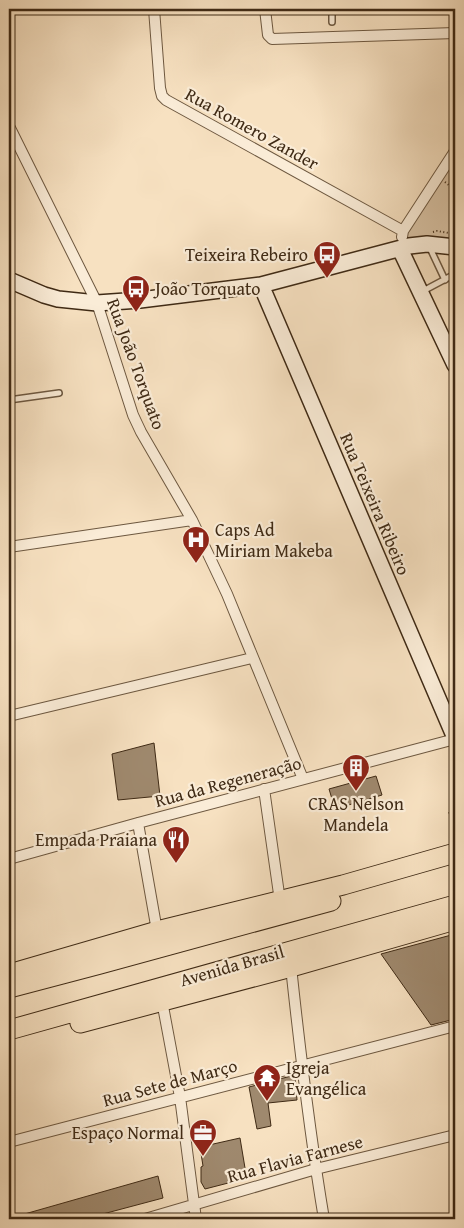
<svg xmlns="http://www.w3.org/2000/svg" width="464" height="1228" font-family="'Gentium Book Plus',serif">
	<style>
		.green { fill: #d8c2a4; stroke: #8c765c }
		.building { fill: #9f896e; stroke: #3f2a15 }
		.lines { fill: none; stroke-linecap: round; stroke-linejoin: round }
		.lane-casing { stroke: #6d5840; stroke-width: 8 }
		.street-casing { stroke: #6d5840; stroke-width: 12 }
		.secondary-casing { stroke: #3f2a15; stroke-width: 18 }
		.highway-casing { stroke: #3f2a15; stroke-width: 21 }
		.path { stroke: #3f2a15; stroke-width: 2; stroke-dasharray: 1 2.5; stroke-linecap: butt }
		.lane { stroke: #faecd7; stroke-width: 5 }
		.street { stroke: #faecd7; stroke-width: 10 }
		.secondary { stroke: #faecd7; stroke-width: 15 }
		.highway { stroke: #f7e1c1; stroke-width: 19 }
		.labels { text-anchor: middle; stroke-width: 4.5; stroke-linejoin: round; paint-order: stroke }
		.street-label { font-size: 18px; fill: #3f2a15; stroke: #faecd7 }
		.poi-label { font-size: 18px; fill: #3f2a15; stroke: #faecd7; text-anchor: end }
	</style>
	<rect width="100%" height="100%" fill="#f7e1c1"/>
	<filter id="stains"><feTurbulence type="fractalNoise" baseFrequency=".004" numOctaves="4"/><feColorMatrix values="0 0 0 0 .2 0 0 0 0 .09 0 0 0 0 .02 0 0 0 .5 -.17"/></filter>
	<radialGradient id="worn" r=".72"><stop offset=".6" stop-color="#630" stop-opacity="0"/><stop offset="1" stop-color="#630" stop-opacity=".3"/></radialGradient>
	<path class="green" d="M455 148V242H402Z"/>
	<path class="building" d="M154 743 160 796 118 800 112 754Z
		M376 776 382 795 335 809 329 789Z
		M455 934V1019L431 1025 381 954Z
		M295 1075 297 1100 268 1103 271 1126 257 1129 249 1087Z
		M240 1138 246 1174 235 1177 236 1181 205 1189 201 1182V1167L203 1166 200 1147Z
		M158 1176 163 1198 84 1219H15L14 1217Z"/>
	<g class="lines">
		<defs>
			<path id="lane" d="M332 9V22
				M429 246 445 280
				M423 291 455 274
				M9 400 59 393"/>
			<path id="street" d="M154 9 160 88 162 96 166 100 403 231
				M265 9 268 35 272 39 455 33
				M9 126 97 303 133 415 141 432 192 520 227 594 303 779
				M402 237 403 231 455 151
				M9 547 192 520
				M9 716 252 658
				M264 789 280 901
				M138 823 157 931
				M9 859 138 823 455 739
				M291 967C300 1051 310 1136 324 1219
				M162 1001 180 1097 196 1219
				M9 1142 455 1026
				M145 1219 316 1169 455 1135"/>
			<path id="secondary" d="M400 249 455 365
				M9 280 44 295 58 299 97 303 140 300 261 285 409 246 427 244 455 247
				M261 285 455 738"/>
			<path id="highway" d="M9 974 157 931 343 885 455 853
				M9 988 100 964 331 901
				M80 1023 291 967 455 920
				M9 1030 455 905"/>
		</defs>
		<use href="#lane" class="lane-casing"/>
		<use href="#street" class="street-casing"/>
		<use href="#secondary" class="secondary-casing"/>
		<use href="#highway" class="highway-casing"/>
		<path class="path" d="M445 182 455 190
			M433 232 437 231 455 234
			M452 811 449 812 455 837
			M452 811 455 823"/>
		<use href="#lane" class="lane"/>
		<use href="#street" class="street"/>
		<use href="#secondary" class="secondary"/>
		<use href="#highway" class="highway"/>
	</g>
	<defs>
		<symbol id="bus-pin" viewBox="-11 -11 22 30"><path d="M0 17L-7.5 6A9.5 9.5 0 1 1 7.5 6Z" fill="#8f2418" stroke="#faecd7"/><path d="M-5-6H5V4H4V6H2V4H-2V6H-4V4H-5ZM-3.5-4V0h7V-4ZM-3.5 1.2v1.5H-2V1.2ZM2 1.2v1.5H3.5V1.2Z" fill="#fff"/></symbol>
		<symbol id="hospital-pin" viewBox="-11 -11 22 30"><path d="M0 17L-7.5 6A9.5 9.5 0 1 1 7.5 6Z" fill="#8f2418" stroke="#faecd7"/><path d="M-5-5h3v3.5h4V-5h3V5h-3V1.5h-4V5h-3Z" fill="#fff"/></symbol>
		<symbol id="building-pin" viewBox="-11 -11 22 30"><path d="M0 17L-7.5 6A9.5 9.5 0 1 1 7.5 6Z" fill="#8f2418" stroke="#faecd7"/><path d="M-4-6H4V6H1V3H-1V6H-4ZM-2.5-4.3h1.7v1.8h-1.7ZM.8-4.3h1.7v1.8H.8ZM-2.5-1h1.7V.8h-1.7ZM.8-1h1.7V.8H.8Z" fill="#fff"/></symbol>
		<symbol id="restaurant-pin" viewBox="-11 -11 22 30"><path d="M0 17L-7.5 6A9.5 9.5 0 1 1 7.5 6Z" fill="#8f2418" stroke="#faecd7"/><path d="M-5-6h1v4h1v-4h1v4h1v-4h1v5L-1.5 .5V6h-2V.5L-5-1ZM5-6V6H3V1.5H1.5Q1.5-4 5-6Z" fill="#fff"/></symbol>
		<symbol id="temple-pin" viewBox="-11 -11 22 30"><path d="M0 17L-7.5 6A9.5 9.5 0 1 1 7.5 6Z" fill="#8f2418" stroke="#faecd7"/><path d="M0-6L5-2H3V0L6.5 2.5H4V6H1.5V3h-3V6H-4V2.5H-6.5L-3 0V-2H-5Z" fill="#fff"/></symbol>
		<symbol id="office-pin" viewBox="-11 -11 22 30"><path d="M0 17L-7.5 6A9.5 9.5 0 1 1 7.5 6Z" fill="#8f2418" stroke="#faecd7"/><path d="M-6-3h4V-5.5h4V-3h4V5H-6ZM-1-4.5V-3h2v-1.5ZM-6 0V1H6V0Z" fill="#fff"/></symbol>
	</defs>
	<g fill-rule="evenodd">
		<use href="#bus-pin" x="311" y="239" width="32" height="43"/>
		<use href="#bus-pin" x="120" y="273" width="32" height="43"/>
		<use href="#hospital-pin" x="180" y="524" width="32" height="43"/>
		<use href="#building-pin" x="340" y="752" width="32" height="43"/>
		<use href="#restaurant-pin" x="160" y="824" width="32" height="43"/>
		<use href="#temple-pin" x="251" y="1062" width="32" height="43"/>
		<use href="#office-pin" x="187" y="1117" width="32" height="43"/>
	</g>
	<g class="labels">
		<g class="street-label">
			<text transform="translate(252 129) rotate(29)" y="6">Rua Romero Zander</text>
			<text transform="translate(136 364) rotate(70)" y="6">Rua João Torquato</text>
			<text transform="translate(375 504) rotate(67)" y="6">Rua Teixeira Ribeiro</text>
			<text transform="translate(228 782) rotate(-15)" y="6">Rua da Regeneração</text>
			<text transform="translate(232 966) rotate(-16)" y="6">Avenida Brasil</text>
			<text transform="translate(170 1083) rotate(-15)" y="6">Rua Sete de Março</text>
			<text transform="translate(295 1159) rotate(-15)" y="6">Rua Flavia Farnese</text>
		</g>
		<g class="poi-label">
			<text x="308" y="261">Teixeira Rebeiro</text>
			<text x="155" y="295" text-anchor="start">João Torquato</text>
			<text x="215" y="536" text-anchor="start">Caps Ad<tspan x="215" dy="21">Miriam Makeba</tspan></text>
			<text x="356" y="810" text-anchor="middle">CRAS Nelson<tspan x="356" dy="21">Mandela</tspan></text>
			<text x="157" y="846">Empada Praiana</text>
			<text x="286" y="1074" text-anchor="start">Igreja<tspan x="286" dy="21">Evangélica</tspan></text>
			<text x="184" y="1139">Espaço Normal</text>
		</g>
	</g>
	<rect width="464" height="1228" fill="none" stroke="#f7e1c1" stroke-width="30"/>
	<rect x="10" y="10" width="444" height="1208" fill="none" stroke="#3f2a15" stroke-width="2.5"/>
	<rect x="15" y="15" width="434" height="1198" fill="none" stroke="#3f2a15"/>
	<rect width="100%" height="100%" filter="url(#stains)"/>
	<rect width="100%" height="100%" fill="url(#worn)"/>
</svg>
